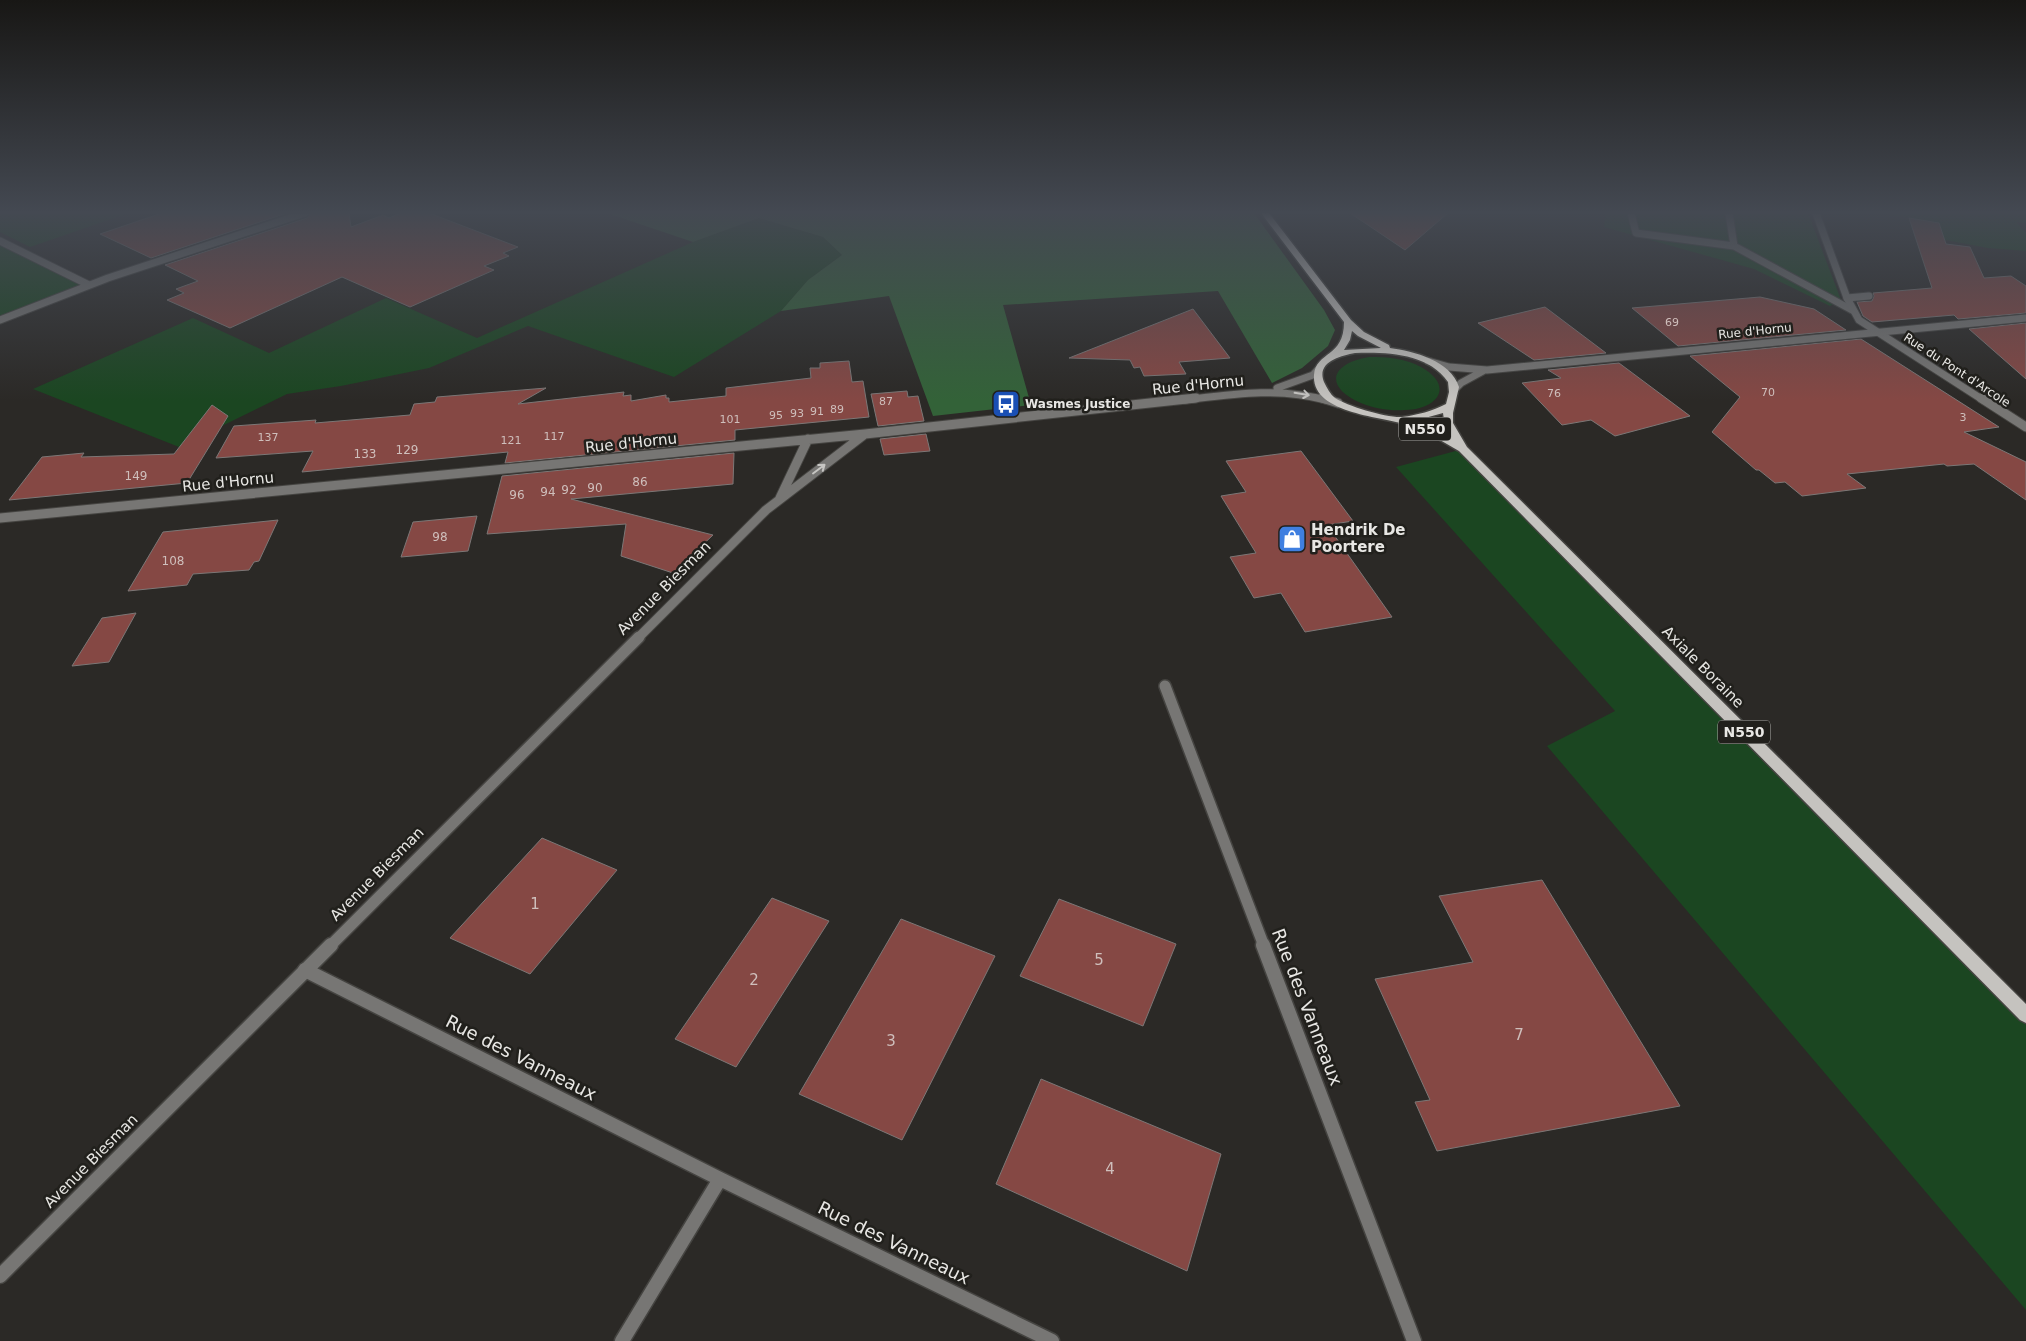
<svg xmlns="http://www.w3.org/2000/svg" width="2026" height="1341" font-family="'DejaVu Sans',sans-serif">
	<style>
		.green { fill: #1b4621 }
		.forest { fill: #336238 }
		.building { fill: #854844; stroke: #7c7776 }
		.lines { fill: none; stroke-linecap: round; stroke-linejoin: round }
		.service-casing { stroke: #454441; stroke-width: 9 }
		.minor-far3-casing { stroke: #454441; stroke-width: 9 }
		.minor-far2-casing { stroke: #454441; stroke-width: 11 }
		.minor-far1-casing { stroke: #454441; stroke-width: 14 }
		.minor-casing { stroke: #454441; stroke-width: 17 }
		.tertiary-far3-casing { stroke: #454441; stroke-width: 9 }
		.tertiary-far2-casing { stroke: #454441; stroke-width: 11 }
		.tertiary-far1-casing { stroke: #454441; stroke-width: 14 }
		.tertiary-casing { stroke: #454441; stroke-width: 17 }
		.primary-casing { stroke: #454441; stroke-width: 3 }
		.service { stroke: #777674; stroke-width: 7 }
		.minor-far3 { stroke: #777674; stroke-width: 7 }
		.minor-far2 { stroke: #777674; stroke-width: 9 }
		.minor-far1 { stroke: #777674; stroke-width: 11 }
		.minor { stroke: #777674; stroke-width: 14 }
		.tertiary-far3 { stroke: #777674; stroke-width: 7 }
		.tertiary-far2 { stroke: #777674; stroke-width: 9 }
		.tertiary-far1 { stroke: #777674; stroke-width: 11 }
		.tertiary { stroke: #777674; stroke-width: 14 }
		.primary { fill: #c5c3bf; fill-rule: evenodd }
		.oneway { stroke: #c6c5c2 }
		.labels { text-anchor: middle; stroke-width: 5; stroke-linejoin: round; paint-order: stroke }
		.far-number-label { font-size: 11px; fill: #cfbfbc }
		.far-street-label { font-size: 12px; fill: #e8e7e4; stroke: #21201c }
		.far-poi-label { font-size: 12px; font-weight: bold; fill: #e8e7e4; stroke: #21201c; text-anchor: start }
		.number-label { font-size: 12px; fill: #cfbfbc }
		.shield { fill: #21201c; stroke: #acaba8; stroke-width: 1 }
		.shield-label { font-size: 14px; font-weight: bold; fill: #e8e7e4 }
		.street-label { font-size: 15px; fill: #e8e7e4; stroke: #21201c }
		.poi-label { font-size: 15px; font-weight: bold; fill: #e8e7e4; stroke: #21201c; text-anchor: start }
		.near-number-label { font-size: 15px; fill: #cfbfbc }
		.near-street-label { font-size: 18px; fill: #e8e7e4; stroke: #21201c }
	</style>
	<rect width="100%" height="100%" fill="#2b2926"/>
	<path class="green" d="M0 213H129L30 247 0 232Z
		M1606 213H1808L1841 300 1830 306 1754 269 1604 227Z
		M1878 213H2026V223L2016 222 2026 233V251L1988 248 1940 239 1933 221Z
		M759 218 823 237 842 255 808 280 781 311 674 377 528 326 429 368 341 386 287 394 179 447 33 389 193 318 269 353 386 298 477 338 693 242Z
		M0 241 89 285 0 320Z
		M1369 357C1387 357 1405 358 1421 367 1455 386 1438 409 1405 410 1391 411 1375 409 1361 403 1322 386 1332 363 1369 357Z
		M1463 449 2026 1017V1310L1547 746 1615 711 1396 467Z"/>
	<path class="forest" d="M607 213H1254L1324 310 1335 330 1328 346 1302 368 1272 383 1218 291 1003 305 1031 405 933 416 889 296 781 311 808 280 842 255 823 237 759 218 693 242Z"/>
	<path class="building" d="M162 213H287L151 258 100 234Z
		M310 213H349L351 227 383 215 389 218 400 213H429L518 247 503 253 509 256 484 266 494 270 410 307 342 277 230 328 167 300 184 293 176 289 198 281 165 265 307 218Z
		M1350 213H1448L1405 250Z
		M1909 218 1939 223 1946 244 1970 247 1984 278 2011 276 2026 286V313L1958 319 1954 315 1872 322 1863 316 1857 302 1872 301 1874 296 1873 293 1932 288Z
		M1760 297 1814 309 1846 330 1678 346 1632 308Z
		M1545 307 1606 353 1534 360 1478 323Z
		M1193 309 1230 358 1179 362 1186 374 1144 376 1140 367 1134 368 1130 360 1069 358Z
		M2026 323V379L1969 329Z
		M1861 339 1999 427 1964 432 2026 462V500L1974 464 1947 466 1944 464 1847 474 1866 488 1802 496 1785 482 1775 483 1759 470H1756L1712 432 1740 397 1690 356Z
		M849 361 852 382 863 381 869 417 735 430V440L505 463 508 452 302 472 313 451 216 458 234 426 316 420 315 423 410 415 414 404 435 402 437 397 546 388 518 404 624 392 623 396 631 395V401L666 395V398H669V402L726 396V388L811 378 810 368H820V363Z
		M1619 363 1690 416 1615 436 1591 420 1562 425 1522 383 1561 378 1548 370Z
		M907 391 908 397 918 396 924 421 878 426 871 394Z
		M212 405 228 416 187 483 9 500 42 457 84 453 81 457 174 454Z
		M926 434 930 451 884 455 880 439Z
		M1301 451 1353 521 1327 525 1392 617 1305 632 1281 593 1254 598 1230 557 1256 553 1221 496 1246 492 1226 461Z
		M734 453 733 484 571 499 713 535 673 573 621 556 626 524 487 534 502 476Z
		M477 516 468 551 401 557 413 522Z
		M278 520 259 561 254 562 249 570 193 574 187 585 128 591 163 532Z
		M136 613 109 662 72 666 102 618Z
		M542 838 617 870 530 974 450 938Z
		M1542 880 1680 1106 1437 1151 1415 1102 1430 1100 1375 979 1473 962 1439 896Z
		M772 898 829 921 736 1067 675 1039Z
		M1059 899 1176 944 1143 1026 1020 976Z
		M901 919 995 956 902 1140 799 1094Z
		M1041 1079 1221 1154 1187 1271 996 1184Z"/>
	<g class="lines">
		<defs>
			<path id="service" d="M1631 213 1636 233 1734 246 1852 310
				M1729 213 1734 246
				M1847 298 1869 296"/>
			<path id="minor-far3" d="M1816 213 1847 298 1859 320 1983 400
				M0 241 89 285
				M0 320 108 278 305 213"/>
			<path id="minor-far2" d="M1981 398 2026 427"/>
			<path id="minor-far1" d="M1165 686 1264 946"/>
			<path id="minor" d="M1263 945 1414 1341
				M305 970 720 1179 1052 1341
				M622 1341 720 1179"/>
			<path id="tertiary-far3" d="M1428 361 1449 367 1487 370 2026 318
				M1277 388 1313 375 1321 366
				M1455 389 1461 383 1483 371
				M1185 400C1234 394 1277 387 1326 400"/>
			<path id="tertiary-far2" d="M1322 398 1338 403
				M780 498 808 439
				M0 518 865 434 1196 398
				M637 639 766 510 865 434"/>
			<path id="tertiary-far1" d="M330 946 639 637"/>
			<path id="tertiary" d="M0 1276 331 945"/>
			<path id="primary" d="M1261 213H1269L1351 320 1364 332 1389 345 1390 348C1414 351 1451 361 1459 387L1453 413V423L1467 447 2026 1004V1023L2020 1020 1459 451C1443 442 1427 431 1408 425 1384 417 1311 414 1314 375 1316 351 1344 358 1344 322ZM1352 331 1358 336 1381 348 1344 350 1350 340ZM1355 353C1387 352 1428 353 1448 382L1449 392 1446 404C1432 411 1418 415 1402 417 1387 418 1347 406 1335 398 1330 394 1327 388 1324 382 1316 362 1340 356 1355 353ZM1443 413 1445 427 1450 438 1414 421Z"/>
		</defs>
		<use href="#service" class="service-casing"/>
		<use href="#minor-far3" class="minor-far3-casing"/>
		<use href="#minor-far2" class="minor-far2-casing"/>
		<use href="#minor-far1" class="minor-far1-casing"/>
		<use href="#minor" class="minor-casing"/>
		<use href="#tertiary-far3" class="tertiary-far3-casing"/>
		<use href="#tertiary-far2" class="tertiary-far2-casing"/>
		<use href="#tertiary-far1" class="tertiary-far1-casing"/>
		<use href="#tertiary" class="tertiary-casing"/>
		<use href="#primary" class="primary-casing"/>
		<use href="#service" class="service"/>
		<use href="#minor-far3" class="minor-far3"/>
		<use href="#minor-far2" class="minor-far2"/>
		<use href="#minor-far1" class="minor-far1"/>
		<use href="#minor" class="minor"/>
		<use href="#tertiary-far3" class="tertiary-far3"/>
		<use href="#tertiary-far2" class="tertiary-far2"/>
		<use href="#tertiary-far1" class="tertiary-far1"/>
		<use href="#tertiary" class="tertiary"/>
		<use href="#primary" class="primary"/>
	</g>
	<defs><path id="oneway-shaft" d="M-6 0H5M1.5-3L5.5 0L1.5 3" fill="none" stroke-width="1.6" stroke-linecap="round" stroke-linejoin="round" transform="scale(1.25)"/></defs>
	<g class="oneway">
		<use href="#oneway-shaft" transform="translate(1302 394) rotate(9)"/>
		<use href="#oneway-shaft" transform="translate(819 469) rotate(-37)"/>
	</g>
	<linearGradient id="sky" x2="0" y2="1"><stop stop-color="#181715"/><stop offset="0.53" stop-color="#444952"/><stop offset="1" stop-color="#444952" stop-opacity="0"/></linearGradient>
	<rect width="2026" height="401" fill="url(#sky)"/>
	<defs>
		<symbol id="bus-square" viewBox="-11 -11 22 22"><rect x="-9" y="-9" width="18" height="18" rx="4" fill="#1a4fb4" stroke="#21201c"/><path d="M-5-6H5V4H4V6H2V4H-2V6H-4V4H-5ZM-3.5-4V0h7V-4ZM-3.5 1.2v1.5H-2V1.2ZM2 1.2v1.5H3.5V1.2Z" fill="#fff"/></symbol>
		<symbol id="shop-square" viewBox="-11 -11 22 22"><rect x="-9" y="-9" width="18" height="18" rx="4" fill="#3f7fe0" stroke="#21201c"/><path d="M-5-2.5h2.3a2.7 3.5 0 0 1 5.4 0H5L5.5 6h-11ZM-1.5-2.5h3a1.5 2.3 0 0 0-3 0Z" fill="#fff"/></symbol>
	</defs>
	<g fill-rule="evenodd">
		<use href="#bus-square" x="990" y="388" width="32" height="32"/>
		<use href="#shop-square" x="1276" y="523" width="32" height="32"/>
	</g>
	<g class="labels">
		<g class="far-number-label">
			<text x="1672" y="326">69</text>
			<text x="1768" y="396">70</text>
			<text x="1554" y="397">76</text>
			<text x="886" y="405">87</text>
			<text x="837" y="413">89</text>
			<text x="817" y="415">91</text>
			<text x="797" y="417">93</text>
			<text x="776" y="419">95</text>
			<text x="1963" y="421">3</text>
			<text x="730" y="423">101</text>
			<text x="554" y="440">117</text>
			<text x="268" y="441">137</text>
			<text x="511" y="444">121</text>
		</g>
		<g class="far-street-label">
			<text transform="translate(1755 331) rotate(-6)" y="4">Rue d'Hornu</text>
			<text transform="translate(1957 370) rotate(33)" y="4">Rue du Pont d'Arcole</text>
		</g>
		<g class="far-poi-label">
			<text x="1025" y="408">Wasmes Justice</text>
		</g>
		<g class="number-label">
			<text x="407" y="454">129</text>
			<text x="365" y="458">133</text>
			<text x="136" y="480">149</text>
			<text x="640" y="486">86</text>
			<text x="595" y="492">90</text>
			<text x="569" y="494">92</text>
			<text x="548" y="496">94</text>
			<text x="517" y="499">96</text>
			<text x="440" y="541">98</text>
			<text x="173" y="565">108</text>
		</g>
		<g class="shield">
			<rect x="1399" y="417.5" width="52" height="23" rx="4"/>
			<rect x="1718" y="720.5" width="52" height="23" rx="4"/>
		</g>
		<g class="shield-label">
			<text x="1425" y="434">N550</text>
			<text x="1744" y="737">N550</text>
		</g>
		<g class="street-label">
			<text transform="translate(1198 385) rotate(-6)" y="5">Rue d'Hornu</text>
			<text transform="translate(631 443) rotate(-6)" y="5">Rue d'Hornu</text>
			<text transform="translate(228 482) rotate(-6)" y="5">Rue d'Hornu</text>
			<text transform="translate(664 588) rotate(-45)" y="5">Avenue Biesman</text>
			<text transform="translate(1703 667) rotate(45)" y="5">Axiale Boraine</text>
			<text transform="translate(377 874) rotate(-45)" y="5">Avenue Biesman</text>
			<text transform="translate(91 1161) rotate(-45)" y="5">Avenue Biesman</text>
		</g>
		<g class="poi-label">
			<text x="1311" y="535">Hendrik De<tspan x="1311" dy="17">Poortere</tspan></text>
		</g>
		<g class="near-number-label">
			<text x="535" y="909">1</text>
			<text x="1099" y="965">5</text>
			<text x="754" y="985">2</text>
			<text x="1519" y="1040">7</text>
			<text x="891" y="1046">3</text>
			<text x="1110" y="1174">4</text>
		</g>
		<g class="near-street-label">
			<text transform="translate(1307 1007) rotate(69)" y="6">Rue des Vanneaux</text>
			<text transform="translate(521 1058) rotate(27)" y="6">Rue des Vanneaux</text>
			<text transform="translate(894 1243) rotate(26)" y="6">Rue des Vanneaux</text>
		</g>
	</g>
</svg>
